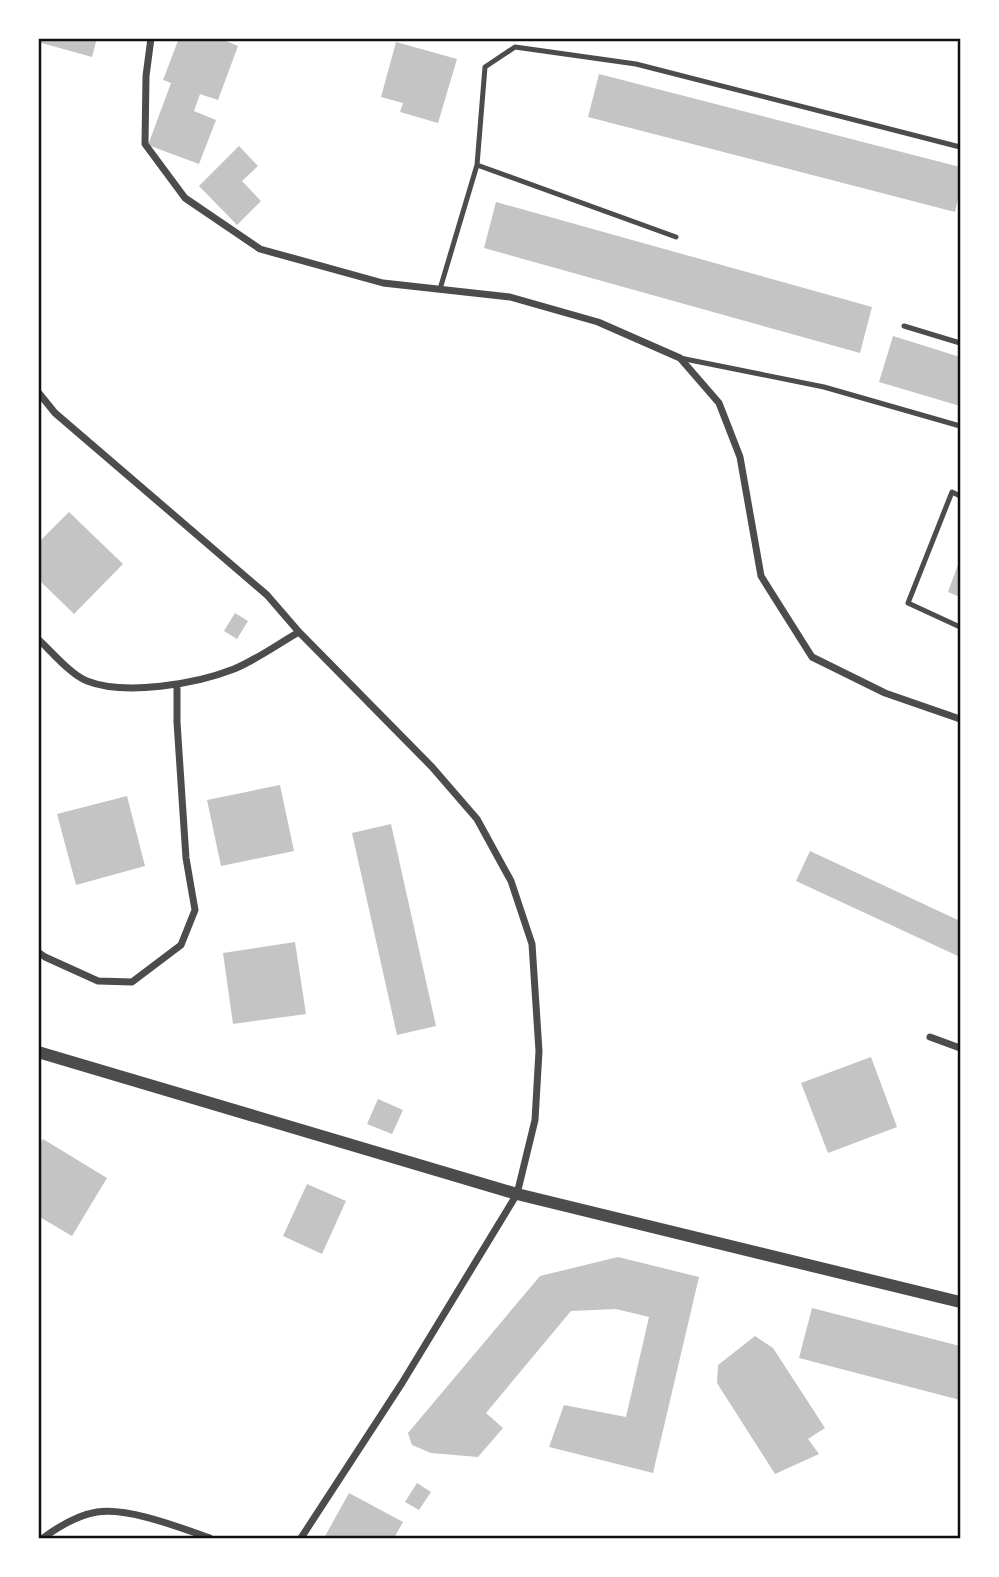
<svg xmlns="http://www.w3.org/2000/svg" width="999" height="1577" font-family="'Noto Sans',sans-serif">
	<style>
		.building { fill: #c4c4c4 }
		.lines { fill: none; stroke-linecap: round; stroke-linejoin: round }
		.service { stroke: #4c4c4c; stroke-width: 5 }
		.minor { stroke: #4c4c4c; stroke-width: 7 }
		.tertiary { stroke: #4c4c4c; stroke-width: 12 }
		.neatline { fill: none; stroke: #111; stroke-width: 2.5 }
	</style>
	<rect width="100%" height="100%" fill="#fff"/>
	<path class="building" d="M38 38H97L92 57 38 42Z
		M179 38H219L238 46 218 100 200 94 194 111 216 120 199 164 148 145 171 83 163 80Z
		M396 42 457 59 438 123 400 112 403 103 381 97Z
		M599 74 960 167V190L955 212 588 117Z
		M239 146 258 166 242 181 261 201 237 225 199 186Z
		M496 202 872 307 860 353 484 248Z
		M893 336 960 357V406L879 382Z
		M69 512 123 564 74 614 38 579V543Z
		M960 559V597L948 592Z
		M235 613 248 621 237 639 224 631Z
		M280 785 294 851 221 866 207 800Z
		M127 796 145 866 76 885 57 814Z
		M391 824 436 1026 397 1035 352 833Z
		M810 851 960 921V957L796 881Z
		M295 942 306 1014 233 1024 223 953Z
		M871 1057 897 1127 828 1153 801 1083Z
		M378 1099 403 1110 392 1134 367 1124Z
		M43 1139 107 1178 72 1236 38 1216V1145Z
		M307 1184 346 1201 322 1254 283 1236Z
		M618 1257 699 1277 653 1473 549 1447 564 1405 626 1417 649 1317 616 1309 571 1311 486 1413 503 1428 478 1457 431 1453 412 1445 408 1433 540 1276Z
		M812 1308 960 1346V1400L799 1358Z
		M755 1336 773 1348 825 1428 808 1439 819 1454 775 1474 717 1383 718 1365Z
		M417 1483 431 1492 419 1510 405 1502Z
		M349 1493 403 1522 394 1538H324Z"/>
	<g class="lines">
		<path class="service" d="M477 165 676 237
			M440 289 477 165 485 67 515 47 636 64 960 147
			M904 326 960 343
			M680 358 824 387 960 426
			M960 496 952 492 908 603 960 627"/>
		<path class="minor" d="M151 38 146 76 145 144 185 198 260 249 383 283 510 297 598 322 680 358 719 403 740 457 761 576 812 657 885 693 960 719
			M38 392 55 413 267 595 299 632 432 767 477 819 511 881 532 944 539 1051 535 1120 517 1194 402 1383 301 1538
			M38 639C51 651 71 675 87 681 125 696 196 684 234 669 256 660 278 644 299 632
			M38 952 45 957 98 981 132 982 181 945 195 910 186 858 177 722V684
			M930 1037 960 1048
			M43 1538C58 1527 78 1515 97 1512 128 1507 181 1528 210 1538"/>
		<path class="tertiary" d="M38 1052 517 1194 960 1302"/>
	</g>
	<rect width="999" height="1577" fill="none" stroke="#ffffff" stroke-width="80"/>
	<rect x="40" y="40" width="919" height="1497" class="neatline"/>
</svg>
